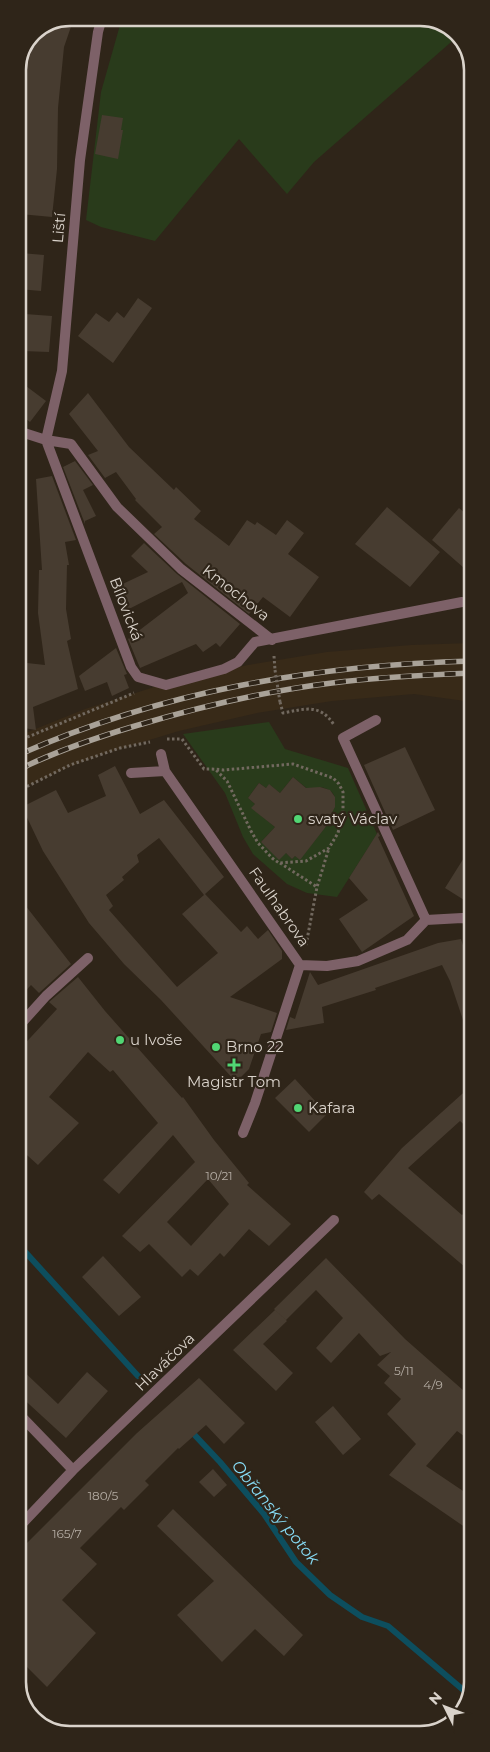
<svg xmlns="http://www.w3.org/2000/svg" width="490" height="1752" font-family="Montserrat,sans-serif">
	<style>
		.built { fill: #382a18 }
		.green { fill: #293b1b; fill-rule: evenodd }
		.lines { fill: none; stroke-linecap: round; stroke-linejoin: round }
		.stream { stroke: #0d4e5e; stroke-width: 6 }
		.building { fill: #473c30; fill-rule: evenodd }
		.path { stroke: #72695f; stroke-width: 3; stroke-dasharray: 2.5 2.5; stroke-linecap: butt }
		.service { stroke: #7d6168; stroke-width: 10 }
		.minor { stroke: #7d6168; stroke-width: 10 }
		.rail-casing { stroke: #a9a298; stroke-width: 5.5 }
		.rail { stroke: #2f2519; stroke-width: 4; stroke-dasharray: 11; stroke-linecap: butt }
		.path-bridge { stroke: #72695f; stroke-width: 3; stroke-dasharray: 2.5 2.5; stroke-linecap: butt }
		.poi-dot { fill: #51d674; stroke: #2f2519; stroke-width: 2 }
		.labels { text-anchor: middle; stroke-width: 4.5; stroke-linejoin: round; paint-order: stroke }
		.number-label { font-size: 12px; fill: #b5ada4 }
		.street-label { font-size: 15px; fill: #dad3cb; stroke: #2f2519 }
		.poi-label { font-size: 15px; fill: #dad3cb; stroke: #2f2519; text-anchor: start }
		.water-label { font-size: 16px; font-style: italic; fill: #87dcf6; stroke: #2f2519 }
		.rim { fill: none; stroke: #dad3cb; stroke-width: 2.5 }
	</style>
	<rect width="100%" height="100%" fill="#2f2519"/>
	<path class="built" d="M472 643V702L414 694 332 701 257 713 179 731 100 755 69 767 18 790V736L85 709 167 683 248 665 327 652 411 645Z"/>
	<path class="green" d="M122 18H427L455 31 458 36 314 162 287 194 239 139 155 241 101 227 86 220 101 92Z
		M269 722 285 749 348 768 377 834 337 897 307 893 287 884 253 854 243 837 225 793 183 734ZM293 777 310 791 320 787C339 790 338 804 328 817L331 820 300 859 295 856 292 859 286 853 261 842 275 827 252 808 255 804 248 798 259 783 266 788 270 785 280 793Z"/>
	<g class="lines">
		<path class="stream" d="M18 1244 138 1376
			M189 1429 220 1462 264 1514 296 1562 330 1595 362 1617 388 1626 468 1694"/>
	</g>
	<path class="building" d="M70 18H74L64 47 58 108 57 169 52 217 20 214 25 180 24 152H18L19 103H18V77L19 66 33 33Z
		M102 115 123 118 121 130H123L118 159 95 154Z
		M21 253 44 255 41 291 18 289V258H21Z
		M138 298 152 308 113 363 78 336 96 313 109 322 117 312 124 318Z
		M25 314 52 316 49 352 22 351Z
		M18 380 46 401 30 422 18 413Z
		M88 393 129 447 174 490 176 487 201 511 194 519 229 546 247 520 255 525 257 522 276 535 287 520 304 533 288 554 319 577 290 617 263 597 249 614 186 564 154 534 162 527 135 500 136 499 116 472 105 478 88 455 98 451 69 414Z
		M75 461 93 485 83 490 96 516 85 521V524L63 467Z
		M52 476 76 540 65 542 69 565H67L66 609 71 639 67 641 78 689 33 707 36 730 18 727V662L45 665 38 613 39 570H42L36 479Z
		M387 507 440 552 410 587 355 544Z
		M459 508 472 519V575L432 540Z
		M144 543 177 574 240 624 220 647 216 643 203 652 196 644 140 668 128 639 188 593 182 582 123 612 112 589 148 572 131 556Z
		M116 648 127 674 124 675 129 688 112 696 107 682 85 691 79 676Z
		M405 747 435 810 393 830 364 765Z
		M115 766 140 814 164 800 224 877 205 894 241 932 247 926 258 939 268 930 282 951V959L230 997 277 1013 271 1032 261 1034 249 1069 236 1082 161 1000 124 964 89 923 43 851 22 807 56 790 68 813 106 796 98 775ZM159 838 204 895 182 914 218 953 177 987 109 910 113 906 106 895 124 880 122 877 139 862 137 855Z
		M293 777 306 788 320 787 330 790 335 797V807L329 818 331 820 300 860 295 856 292 859 286 853 279 860 261 842 275 827 251 808 255 804 248 798 259 783 266 788 269 784 280 793Z
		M378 832 380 836 378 837 414 916 362 952 339 919 368 900 349 878Z
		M472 845V905L445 888Z
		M18 896 71 964 39 993 31 985 18 999Z
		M461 939 472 973V1038H469L450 981 442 965 375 988 376 990 322 1007 324 1023 286 1030 290 1017 295 1019 310 972 318 985 438 943Z
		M78 977 105 1011 182 1098 183 1097 214 1140 249 1183 247 1185 291 1224 269 1246 249 1229 224 1257 220 1253 198 1276 190 1269 182 1277 149 1244 140 1252 122 1236 195 1162 173 1135 119 1194 103 1180 158 1123 113 1070 110 1072 88 1052 49 1097 79 1123 38 1165 18 1147V1051L57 1009 49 1002ZM208 1179 229 1204 191 1246 167 1222Z
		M295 1079 327 1114 309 1132 275 1098Z
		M472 1085V1132L460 1121 408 1168 462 1215 472 1205V1273L379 1194 372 1200 364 1192 402 1148Z
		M103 1256 141 1297 119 1316 82 1277Z
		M326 1258 405 1339 472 1398V1442L457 1431 426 1466 472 1497V1532L389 1475 416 1444 387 1414 401 1399 384 1383 390 1376 377 1365 391 1352 380 1356 359 1333 331 1363 316 1348 343 1318 316 1290 286 1320 274 1309Z
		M275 1310 287 1321 263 1344 293 1373 276 1391 233 1350Z
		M18 1366 58 1404 87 1372 108 1391 66 1438 18 1394Z
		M199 1378 245 1423 224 1444 206 1425 179 1449 178 1448 145 1481 149 1485 124 1510 121 1507 80 1548 97 1564 62 1600 96 1633 47 1687 19 1659 18 1552 137 1433Z
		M333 1406 361 1439 343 1455 315 1422Z
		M213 1469 227 1485 214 1497 199 1482Z
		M173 1509 303 1635 284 1656 255 1629 222 1662 177 1615 214 1581 157 1526Z"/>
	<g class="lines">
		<path class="path" d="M274 656 275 670
			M280 702 283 713C305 709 320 703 334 725
			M167 739H182L204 769C210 769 217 769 224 770L293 764 333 778 339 784 343 792V812L338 833 329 848 306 861 279 863 272 858 258 843 251 831 227 781 215 769
			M18 741 134 693
			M18 791 70 765 120 748 150 742
			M280 863 317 887
			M306 945 317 887 329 848"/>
		<path class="service" d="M18 1027 46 996 88 958"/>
		<path class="minor" d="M18 431 46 440 71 444 117 507 181 569 272 640
			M46 440 131 667 138 677 166 685 224 669 238 662 255 642 462 602
			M46 440 62 371 80 160 98 32 102 18
			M376 720 343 738 426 920
			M161 754 165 771 300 965
			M131 773 165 771
			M300 965 327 966 358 961 407 940 426 920 462 918 472 920
			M243 1133 255 1103 300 965
			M18 1413 73 1470
			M18 1528 73 1470 334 1220"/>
		<defs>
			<path id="rail" d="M18 755C163 691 314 665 472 661
				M18 770C56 751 95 738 135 726 199 707 265 691 332 683 378 677 425 675 472 673"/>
		</defs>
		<use href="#rail" class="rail-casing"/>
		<use href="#rail" class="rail"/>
		<path class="path-bridge" d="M275 670 280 702"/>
	</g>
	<g class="poi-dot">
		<circle cx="298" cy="819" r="5"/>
		<circle cx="120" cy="1040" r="5"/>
		<circle cx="216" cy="1047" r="5"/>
		<path d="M231.5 1057.5h5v5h5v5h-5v5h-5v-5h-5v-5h5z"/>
		<circle cx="298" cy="1108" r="5"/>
	</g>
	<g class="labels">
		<g class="number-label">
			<text x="219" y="1180">10/21</text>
			<text x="404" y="1375">5/11</text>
			<text x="433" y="1389">4/9</text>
			<text x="103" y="1500">180/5</text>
			<text x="67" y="1538">165/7</text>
		</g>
		<g class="street-label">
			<text transform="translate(59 228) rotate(-85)" y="5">Liští</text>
			<text transform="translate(236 593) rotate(38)" y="5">Kmochova</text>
			<text transform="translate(126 609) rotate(69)" y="5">Bílovická</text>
			<text transform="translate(279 907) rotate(55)" y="5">Faulhabrova</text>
			<text transform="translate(165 1362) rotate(-44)" y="5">Hlaváčova</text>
		</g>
		<g class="poi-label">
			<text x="308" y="824">svatý Václav</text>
			<text x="130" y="1045">u Ivoše</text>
			<text x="226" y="1052">Brno 22</text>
			<text x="234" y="1087" text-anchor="middle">Magistr Tom</text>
			<text x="308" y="1113">Kafara</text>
		</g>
		<g class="water-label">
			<text transform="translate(276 1512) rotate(51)" y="6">Obřanský potok</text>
		</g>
	</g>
	<path d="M0 0H490V1752H0ZM70 26H420A44 44 0 0 1 464 70V1682A44 44 0 0 1 420 1726H70A44 44 0 0 1 26 1682V70A44 44 0 0 1 70 26Z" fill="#2f2519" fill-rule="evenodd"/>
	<path class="rim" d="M70 26H420A44 44 0 0 1 464 70V1682A44 44 0 0 1 420 1726H70A44 44 0 0 1 26 1682V70A44 44 0 0 1 70 26Z"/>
	<g transform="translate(445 1707) rotate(312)" stroke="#2f2519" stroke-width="4" paint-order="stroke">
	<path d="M0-4L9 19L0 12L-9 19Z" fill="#dad3cb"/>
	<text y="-8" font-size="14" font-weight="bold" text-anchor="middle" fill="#dad3cb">N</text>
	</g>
</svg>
